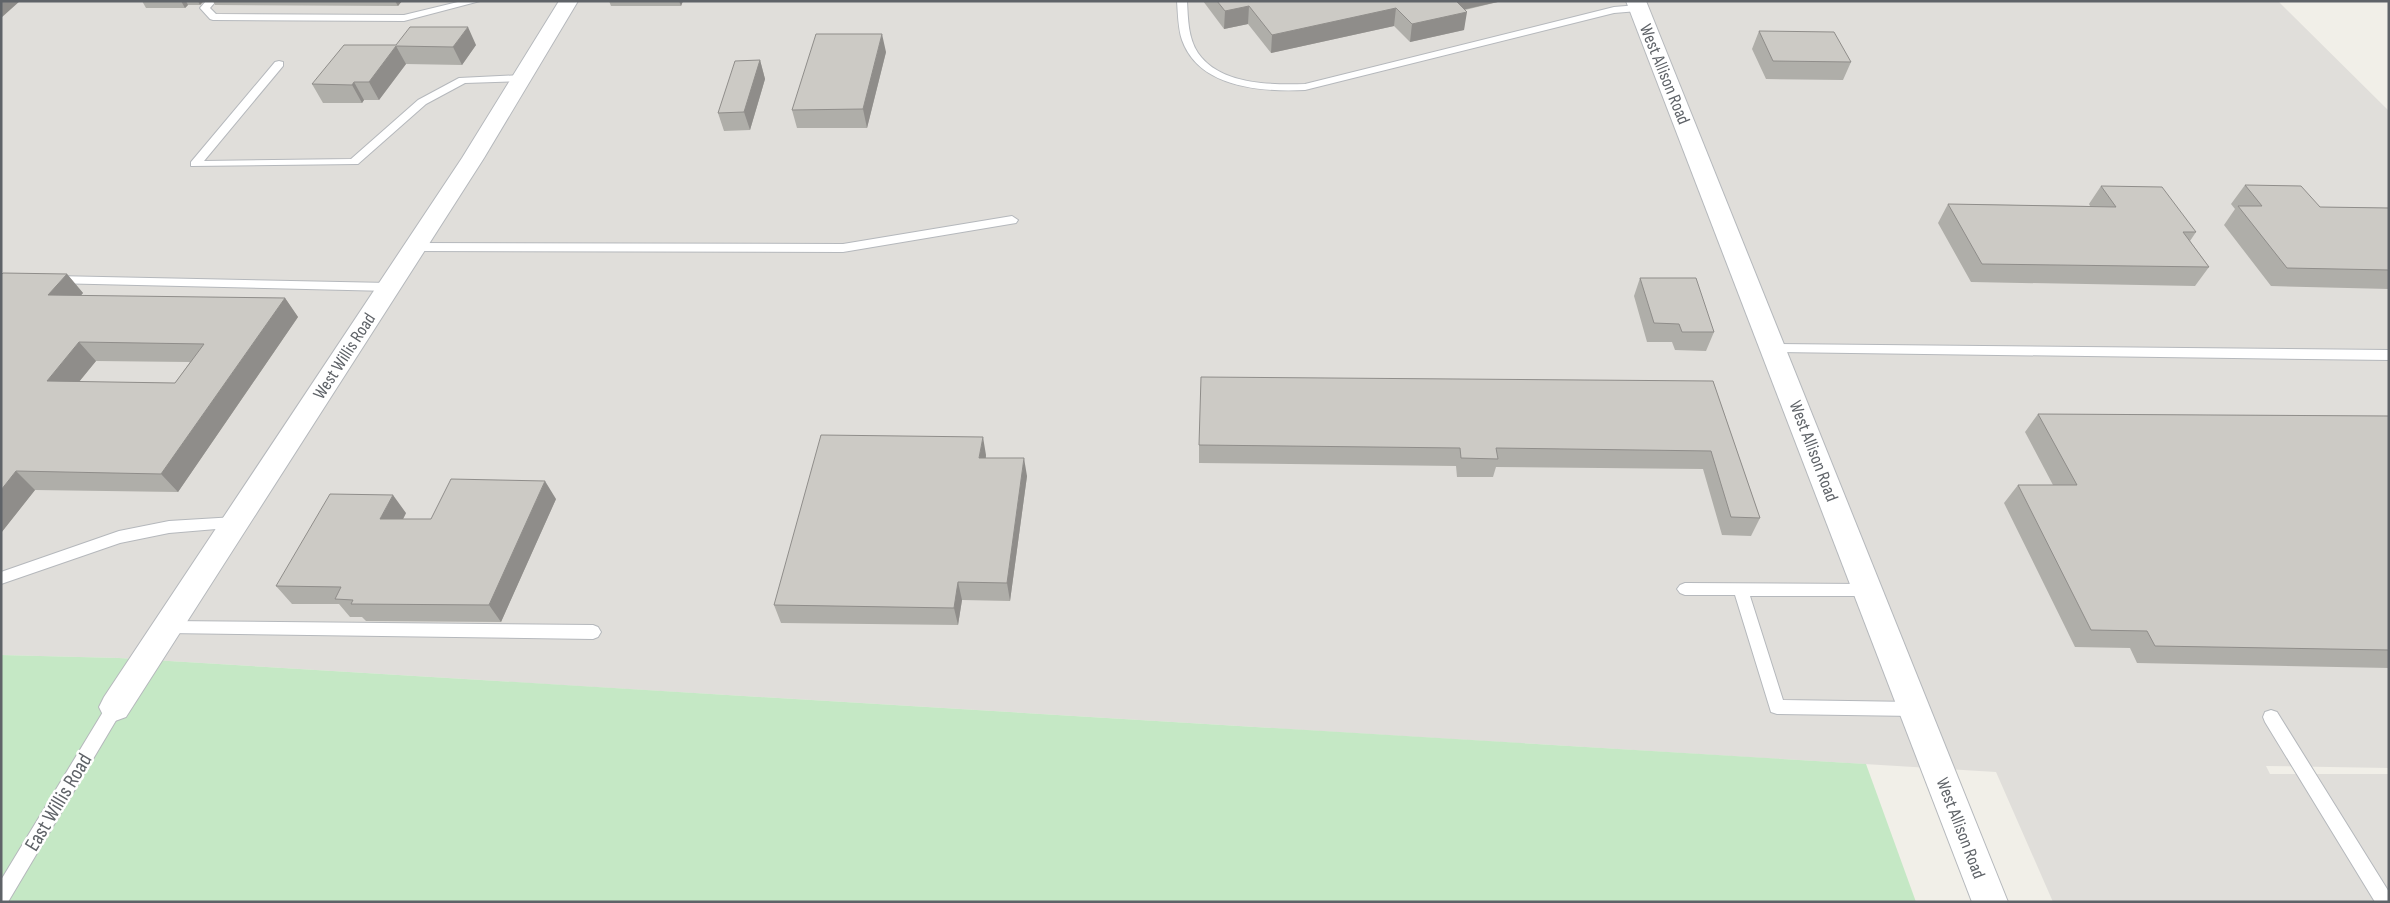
<svg xmlns="http://www.w3.org/2000/svg" width="2390" height="903" font-family="'Sofia Sans Condensed',sans-serif">
	<style>
		.industrial { fill: #e0deda }
		.green { fill: #c5e8c5 }
		.lines { fill: none; stroke-linecap: round; stroke-linejoin: round }
		.service-casing { stroke: #b5b8bc; stroke-width: 2 }
		.minor-casing { stroke: #b5b8bc; stroke-width: 2 }
		.tertiary-casing { stroke: #b5b8bc; stroke-width: 2 }
		.service { fill: #fff; fill-rule: evenodd }
		.minor { fill: #fff; fill-rule: evenodd }
		.tertiary { fill: #fff; fill-rule: evenodd }
		.wall { fill: #afaea9; fill-rule: evenodd }
		.shaded-wall { fill: #8f8d8a }
		.building { fill: #cccac5; stroke: #8f8d8a; fill-rule: evenodd }
		.labels { text-anchor: middle; stroke-width: 5; stroke-linejoin: round; paint-order: stroke }
		.street-label { font-size: 18px; fill: #5f6368; stroke: #fff }
		.near-street-label { font-size: 21px; fill: #5f6368; stroke: #fff }
	</style>
	<rect width="100%" height="100%" fill="#f1efe8"/>
	<path class="industrial" d="M1 1H2278L2389 111V768L2266 766 2270 774H2389V902H2053L1996 772 119 658 1 655Z"/>
	<path class="green" d="M1 655 119 658 1866 764 1916 902H1Z"/>
	<g class="lines">
		<defs>
			<path id="service" d="M206 1H216L210 8 216 14 404 15 462 1H480L404 21 213 20 210 19 200 8Z
				M1177 1H1187C1188 19 1188 38 1198 53 1220 85 1271 85 1305 84L1614 7 1638 5 1643 8 1638 11 1614 13 1305 90C1261 92 1199 88 1182 40 1178 28 1178 14 1177 1Z
				M279 61 283 62V66L204 161 351 159 418 100 459 78 522 75 527 78 522 81 465 83 426 104 358 164 191 166V162L275 62Z
				M1012 216 1018 220 1016 223 843 252 415 251 409 247 415 243 843 244Z
				M55 276 389 283 395 287 389 291 51 283 49 280 51 277Z
				M1774 344 2389 350V360L1774 352 1768 348Z
				M235 517 240 519 242 523 240 527 169 533 120 543 1 584V572L119 531 169 521Z
				M1685 583 1869 584 1874 586 1877 590 1874 594 1869 596H1750L1783 700 1914 702 1920 704 1922 709 1920 714 1914 716 1777 714 1771 712 1735 595H1685L1680 593 1677 589 1680 585Z
				M167 621 593 625 598 627 601 632 598 637 593 639 167 633 162 632 159 627 162 622Z
				M115 700 121 702 123 707 121 712 8 902H1V880L109 702Z
				M2271 710 2277 712 2389 892V902H2375L2265 722 2263 717 2265 712Z"/>
			<path id="minor" d="M559 1H578L484 158 126 717 115 721 104 717 99 707 104 697 462 158Z"/>
			<path id="tertiary" d="M1626 1H1646L2008 902H1972Z"/>
		</defs>
		<use href="#service" class="service-casing"/>
		<use href="#minor" class="minor-casing"/>
		<use href="#tertiary" class="tertiary-casing"/>
		<use href="#service" class="service"/>
		<use href="#minor" class="minor"/>
		<use href="#tertiary" class="tertiary"/>
	</g>
	<path class="wall" d="M142 1H204L200 5H188L185 8H146Z
		M213 1H402L398 6 215 5Z
		M609 1H683L681 6H611Z
		M1203 1H1502L1465 10 1464 30 1410 42 1394 26 1271 53 1248 24 1224 29Z
		M1759 31 1851 62 1843 80 1766 79 1752 49Z
		M396 45H476L462 65 406 64 379 100H364L362 103H323L312 84Z
		M886 52 867 128H797L792 110Z
		M760 60 765 79 750 130 724 131 718 113Z
		M2245 185 2320 207 2389 208V289L2271 286 2224 225 2235 209 2231 204Z
		M2101 186 2196 232 2190 241 2209 267 2195 286 1971 282 1938 223 1948 204 2090 206 2089 204Z
		M67 274 83 293 80 296 285 298 298 317 178 492 35 490 1 533V275ZM96 361 190 362 175 383 79 382Z
		M1640 278 1714 332 1706 351 1675 350 1672 342H1647L1634 296Z
		M1713 381 1760 518 1751 536 1722 535 1703 469 1496 467 1493 477H1457L1456 466 1199 463V445Z
		M2038 414 2389 416V668L2137 663 2130 648 2075 647 2004 503 2018 485H2053L2025 432Z
		M986 455V458L1027 476 1010 601 962 600 958 625 781 623 774 605Z
		M556 499 501 622 366 621 362 617H350L339 604H292L276 586 406 513 403 519H431Z"/>
	<path class="shaded-wall" d="M1 1H20L1 18Z
		M181 1H186L188 5 185 8Z
		M198 1H204L200 5Z
		M395 1H402L398 6Z
		M679 1H683L681 6Z
		M1450 1H1502L1448 13Z
		M1249 6 1248 24 1224 29 1225 11Z
		M1396 8 1394 26 1271 53 1272 35Z
		M1467 12 1464 30 1410 42 1412 24Z
		M468 27 476 45 462 65 453 47Z
		M882 34 886 52 867 128 863 109Z
		M396 46 406 64 379 100 369 82Z
		M760 60 765 79 750 130 744 112Z
		M354 82 364 100 362 103 352 85Z
		M67 274 83 293 65 314 48 295Z
		M285 298 298 317 178 492 161 474Z
		M79 342 96 361 64 400 47 381Z
		M983 437 986 455 983 476 979 458Z
		M1024 458 1027 476 1010 601 1007 583Z
		M16 471 35 490 1 533V490Z
		M545 481 556 499 501 622 489 605Z
		M393 495 406 513 394 537 380 519Z
		M958 582 962 600 958 625 954 608Z"/>
	<path class="building" d="M1217 1H1456L1467 12 1412 24 1396 8 1272 35 1249 6 1225 11Z
		M410 27H468L453 47 396 46 369 82H354L352 85 312 84 344 45H396Z
		M1759 31 1834 32 1851 62 1773 61Z
		M816 34H882L863 109 792 110Z
		M760 60 744 112 718 113 735 61Z
		M2245 185 2301 186 2320 207 2389 208V270L2287 268 2238 206H2262Z
		M2101 186 2162 187 2196 232H2183L2209 267 1982 264 1948 204 2116 207Z
		M3 273 67 274 48 295 285 298 161 474 16 471 1 490V275ZM79 342 204 344 175 383 47 381Z
		M1640 278H1696L1714 332H1682L1679 324 1654 323Z
		M1201 377 1713 381 1760 518 1731 517 1711 451 1496 448 1498 459 1461 458 1460 448 1199 445Z
		M2038 414 2389 416V650L2155 646 2147 631 2091 630 2018 485H2077Z
		M821 435 983 437 979 458H1024L1007 583 958 582 954 608 774 605Z
		M451 479 545 481 489 605 351 604 353 600 335 599 341 587 276 586 330 494 393 495 380 519H431Z"/>
	<g class="labels">
		<g class="street-label">
			<text transform="translate(1665 74) rotate(68)" y="6">West Allison Road</text>
			<text transform="translate(344 356) rotate(-57)" y="6">West Willis Road</text>
			<text transform="translate(1814 451) rotate(69)" y="6">West Allison Road</text>
			<text transform="translate(1961 828) rotate(69)" y="6">West Allison Road</text>
		</g>
		<g class="near-street-label">
			<text transform="translate(58 802) rotate(-59)" y="7">East Willis Road</text>
		</g>
	</g>
	<rect width="2390" height="903" fill="none" stroke="#5f6368" stroke-width="5"/>
</svg>
